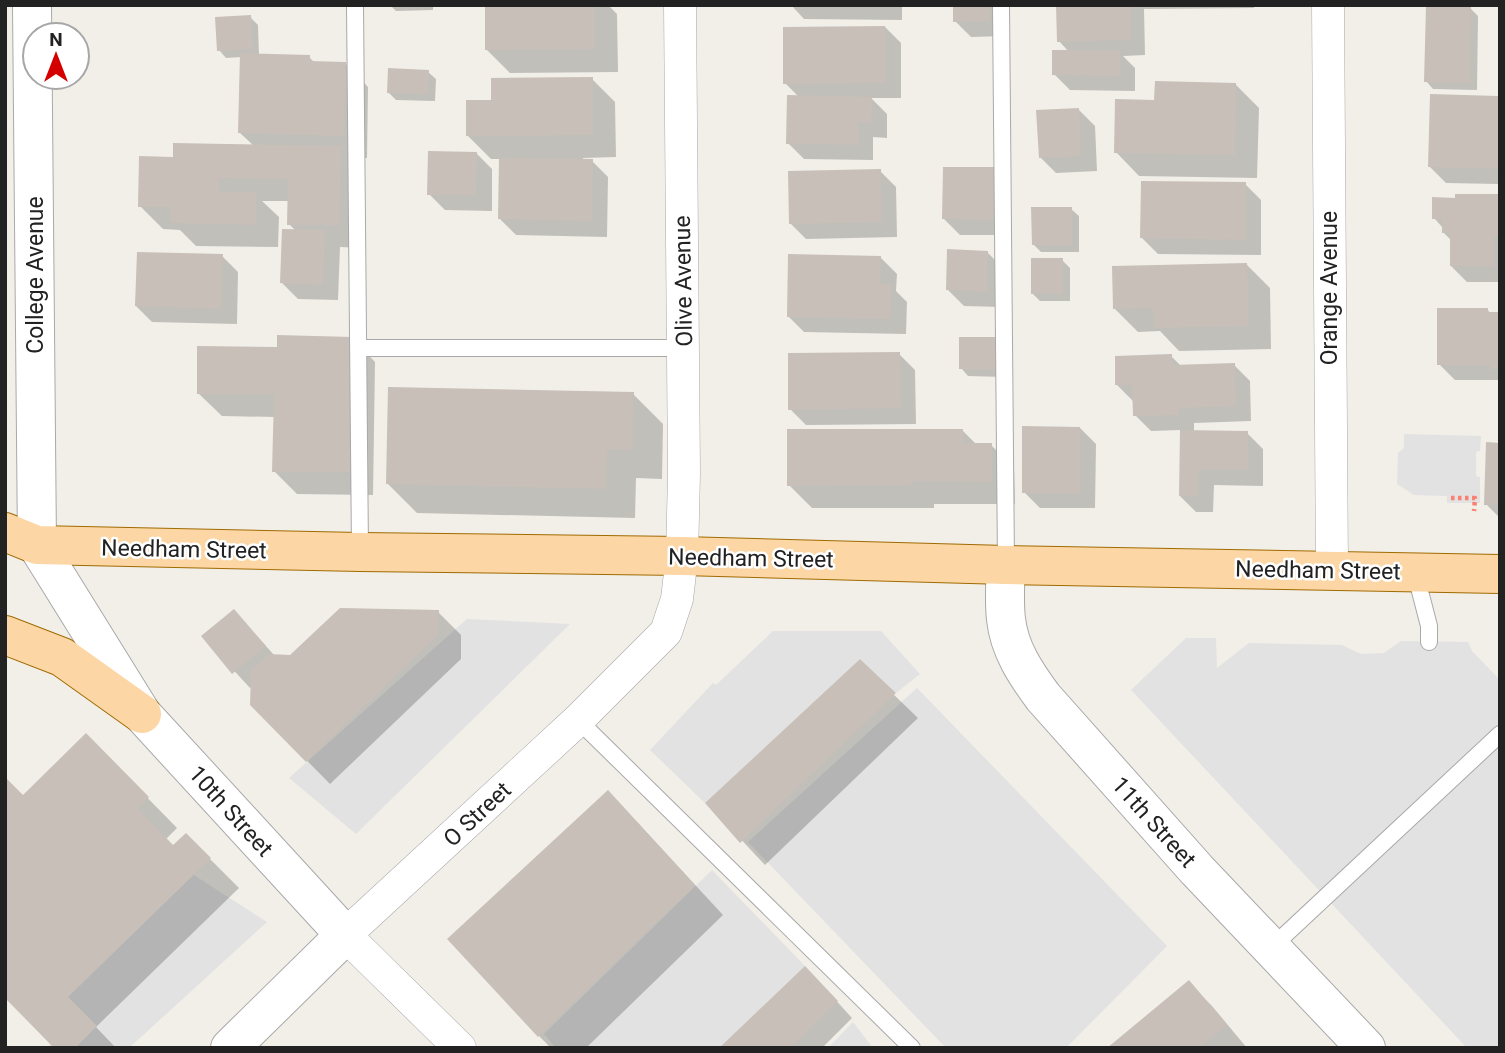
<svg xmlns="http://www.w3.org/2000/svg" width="1505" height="1053" font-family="Roboto,sans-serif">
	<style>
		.parking { fill: #e2e2e2 }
		.shadow { fill: #0003 }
		.building { fill: #c7bfb8 }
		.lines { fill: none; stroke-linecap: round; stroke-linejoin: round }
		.service-casing { stroke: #a9a9a9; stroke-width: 18 }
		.minor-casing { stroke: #a9a9a9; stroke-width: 33 }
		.tertiary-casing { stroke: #a9a9a9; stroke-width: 40 }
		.primary-casing { stroke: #a06b00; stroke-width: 40 }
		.path { stroke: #fa8072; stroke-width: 4.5; stroke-dasharray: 3.5 3.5; stroke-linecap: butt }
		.service { stroke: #fff; stroke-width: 16 }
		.minor { stroke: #fff; stroke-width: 32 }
		.tertiary { stroke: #fff; stroke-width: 38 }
		.primary { stroke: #fcd6a4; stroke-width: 38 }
		.labels { text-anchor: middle; stroke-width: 5; stroke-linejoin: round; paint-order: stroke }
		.street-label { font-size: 23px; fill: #222; stroke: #fff }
	</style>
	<rect width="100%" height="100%" fill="#f2efe9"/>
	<path class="parking" d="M1404 434 1481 436 1480 451 1476 452V476L1480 477V503H1447V496L1414 495 1397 484 1398 453 1404 448Z
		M467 619 570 624 356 834 289 778Z
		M773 631H881L920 674 896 693 860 659 705 803 650 750 713 683 716 685Z
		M1186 638H1216L1217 668 1249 643 1342 645 1361 654 1384 653 1401 641 1468 642 1472 651 1500 680V1048H1467L1131 690Z
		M917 688 1167 946 1066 1048H946L748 842Z
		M183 868 267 922 129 1048H49L51 1005Z
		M712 870 805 966 719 1048H556L544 1034Z
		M853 1022 873 1048H828Z"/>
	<path class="shadow" d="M390 5H433V10L396 11Z
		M487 5H608L617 14 618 72 510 73 487 50Z
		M791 5H902V20L804 19Z
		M955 5H1005V36L971 37 955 21Z
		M1058 5H1254V8L1144 9 1145 55 1123 56 1135 68V91L1070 90 1054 74 1069 52 1059 41Z
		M1470 8 1478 16 1477 90 1433 89 1426 81Z
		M250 17 258 25 259 56 309 57 315 63H345L368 87 367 158H350L362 248 340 247 338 300 298 299 282 283 296 231 289 224V201H262L279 217 278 247 196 246 180 230 163 229 140 206 175 159 254 146 240 133 242 57 226 58 219 50Z
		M885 27 901 43V98H871L887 114V138L873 137V160L804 159 788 143 799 97 785 83Z
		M428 72 436 79 435 101 396 100 388 92Z
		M592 79 615 102 616 157 583 158V161H592L608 177 607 237 516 235 500 219 501 159H491L468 136 493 101Z
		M1235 84 1259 108 1257 178 1139 176 1116 152 1156 102Z
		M1497 98 1500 100V184L1446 183 1430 167Z
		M1079 110 1095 126 1097 171 1056 173 1040 157Z
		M476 153 492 169V211L445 210 429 194Z
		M993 169 1009 185 1008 235H960L944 219Z
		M880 171 896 187 897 237 806 239 790 223Z
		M1245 184 1261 200V255L1158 254 1142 238Z
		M1500 196V282H1467L1451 266 1452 241 1443 232V228L1434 218Z
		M1071 209 1079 216V252H1041L1033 244Z
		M987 252 1003 268 1002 307 964 306 948 290Z
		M222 256 238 272 237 324 152 322 136 306Z
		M881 258 897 274 896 291 907 302 906 334 804 332 788 316Z
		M1062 260 1070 268V301H1040L1033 294Z
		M1246 264 1270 288 1271 349 1179 351 1160 331 1138 332 1115 309Z
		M1487 309 1491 314H1500V380H1455L1439 364Z
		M352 338 375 362 373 495 297 494 274 471 275 417 222 416 198 393 278 349Z
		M961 338 1004 377 968 376 961 368Z
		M899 354 915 370 916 424 806 425 790 409Z
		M1171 356 1182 367 1234 365 1250 381 1251 421 1194 423V432L1247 433 1263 449V486L1214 485 1213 512H1196L1180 496 1181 430 1151 431 1135 415 1133 401 1117 385Z
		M633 394 663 424 662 479 636 478 635 518 417 513 388 484Z
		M1080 428 1096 444 1095 508H1040L1024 492Z
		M962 430 977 445H991L1014 468 1015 504H934V508H812L789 485Z
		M1500 445V518L1486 504Z
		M234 611 275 656 291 657 438 612 461 635V659L330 784 252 705V686L250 688 203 637Z
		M860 662 918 718 765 865 707 803Z
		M86 735 177 828 166 839 174 847 186 835 239 888 96 1027 116 1048H57L23 797Z
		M637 822 723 915 586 1048H551L539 1036Z
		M1189 983 1212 1006 1247 1048H1110Z
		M821 984 852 1018 822 1048H722Z"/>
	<path class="building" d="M485 5H595V49L485 50Z
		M953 5H990V21L953 22Z
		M1056 5H1130V40L1057 42Z
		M1426 6 1471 7 1470 83 1424 82Z
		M251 15 253 49 217 51 215 17Z
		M885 26 886 83 783 84V27Z
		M1052 50H1120V76L1052 75Z
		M240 53 310 55V61L346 62 344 136 238 133Z
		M388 68 429 70 428 94 387 93Z
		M593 77V135L466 136V100H491V78Z
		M1155 81 1236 83 1235 155 1114 153 1115 99 1154 100Z
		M1430 94 1498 96 1500 169 1428 167Z
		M787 95 872 97 871 123 858 122V145L786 144Z
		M1079 108 1081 156 1039 158 1036 110Z
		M173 143 341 146 339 225H287L288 179 219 178V192H256V225L171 223V207H138L139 156 173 157Z
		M428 151 477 152 476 195H427Z
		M499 158 593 159 592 221 498 219Z
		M943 167H994L993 220 942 219Z
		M881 169 882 222 789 224 788 171Z
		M1141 181 1246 182V240L1140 238Z
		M1455 194H1500V237H1494V266H1450V233H1442V219H1432V197L1455 198Z
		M1031 207H1072V245H1032Z
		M282 229 325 230 323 285 280 283Z
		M947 249 988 251 987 292 946 290Z
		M137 252 223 254 221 309 135 306Z
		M788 254 881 256 880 284H891L890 319 787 317Z
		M1031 258H1063V294H1031Z
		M1247 263 1249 326 1154 328 1153 308 1113 309 1112 266Z
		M1437 308H1488V312H1500V369H1490V365H1437Z
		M277 335 353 337 351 472H272L274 394H197V346L277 347Z
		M959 337H997V370L959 369Z
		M900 352 901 408 788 410V353Z
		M1172 354V365L1235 363 1236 406 1179 408V415L1133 416 1132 385H1115V356Z
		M388 387 634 392 633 450 607 449 606 489 386 484Z
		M1022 426 1080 427V493H1022Z
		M787 429H963V443H992V482L911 481V485L787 486Z
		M1180 430 1248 431V470H1198V496H1179Z
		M1486 442 1500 443V505H1484Z
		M340 608 439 610 438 635 306 762 250 705 251 675 249 673 269 654 290 655Z
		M234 609 266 646 232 674 201 636Z
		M860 659 896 693 740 843 705 803Z
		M86 733 149 797 138 809 173 845 186 833 211 858 68 997 97 1026 75 1048H54L5 998V777L23 795Z
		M608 790 695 885 538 1037 447 939Z
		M805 966 838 1001 790 1048H776L774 1046 772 1048H719Z
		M1189 980 1227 1025 1199 1048H1107Z"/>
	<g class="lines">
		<defs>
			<path id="service" d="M355 5 360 552
				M1001 5 1006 565
				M358 348H683
				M1415 572 1429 626V642
				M578 720 912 1048
				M1271 948 1500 734"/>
			<path id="minor" d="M1328 5 1332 570
				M460 1048 345 935 578 720 666 632 677 599 682 556 684 474 680 5"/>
			<path id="tertiary" d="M32 5 37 545 142 714 345 935 230 1048
				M1006 565C1005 583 1004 602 1006 619 1009 649 1026 674 1043 697L1197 870 1366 1048"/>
			<path id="primary" d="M5 532 37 545 360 552 682 556 1006 565 1500 574
				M5 635 62 657 142 714"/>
		</defs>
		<use href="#service" class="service-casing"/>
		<use href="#minor" class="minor-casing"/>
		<use href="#tertiary" class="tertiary-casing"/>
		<use href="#primary" class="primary-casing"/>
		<path class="path" d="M1451 498H1475L1474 511"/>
		<use href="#service" class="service"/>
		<use href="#minor" class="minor"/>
		<use href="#tertiary" class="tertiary"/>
		<use href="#primary" class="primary"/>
	</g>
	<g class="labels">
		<g class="street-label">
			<text transform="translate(35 275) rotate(-90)" y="8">College Avenue</text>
			<text transform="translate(683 281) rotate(-91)" y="8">Olive Avenue</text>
			<text transform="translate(1329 288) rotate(-90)" y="8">Orange Avenue</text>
			<text transform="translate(184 549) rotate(1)" y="8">Needham Street</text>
			<text transform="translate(751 558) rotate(1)" y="8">Needham Street</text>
			<text transform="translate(1318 570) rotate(1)" y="8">Needham Street</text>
			<text transform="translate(231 811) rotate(48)" y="8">10th Street</text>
			<text transform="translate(477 814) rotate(-43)" y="8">O Street</text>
			<text transform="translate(1154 822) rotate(48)" y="8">11th Street</text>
		</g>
	</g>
	<rect width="1505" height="1053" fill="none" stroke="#222222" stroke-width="14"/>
	<g transform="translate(56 56)"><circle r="33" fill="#ffffff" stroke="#a7a7a7" stroke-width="2"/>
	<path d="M0-5L12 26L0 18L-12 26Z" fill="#d40000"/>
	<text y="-10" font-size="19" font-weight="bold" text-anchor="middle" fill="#222222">N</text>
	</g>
</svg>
